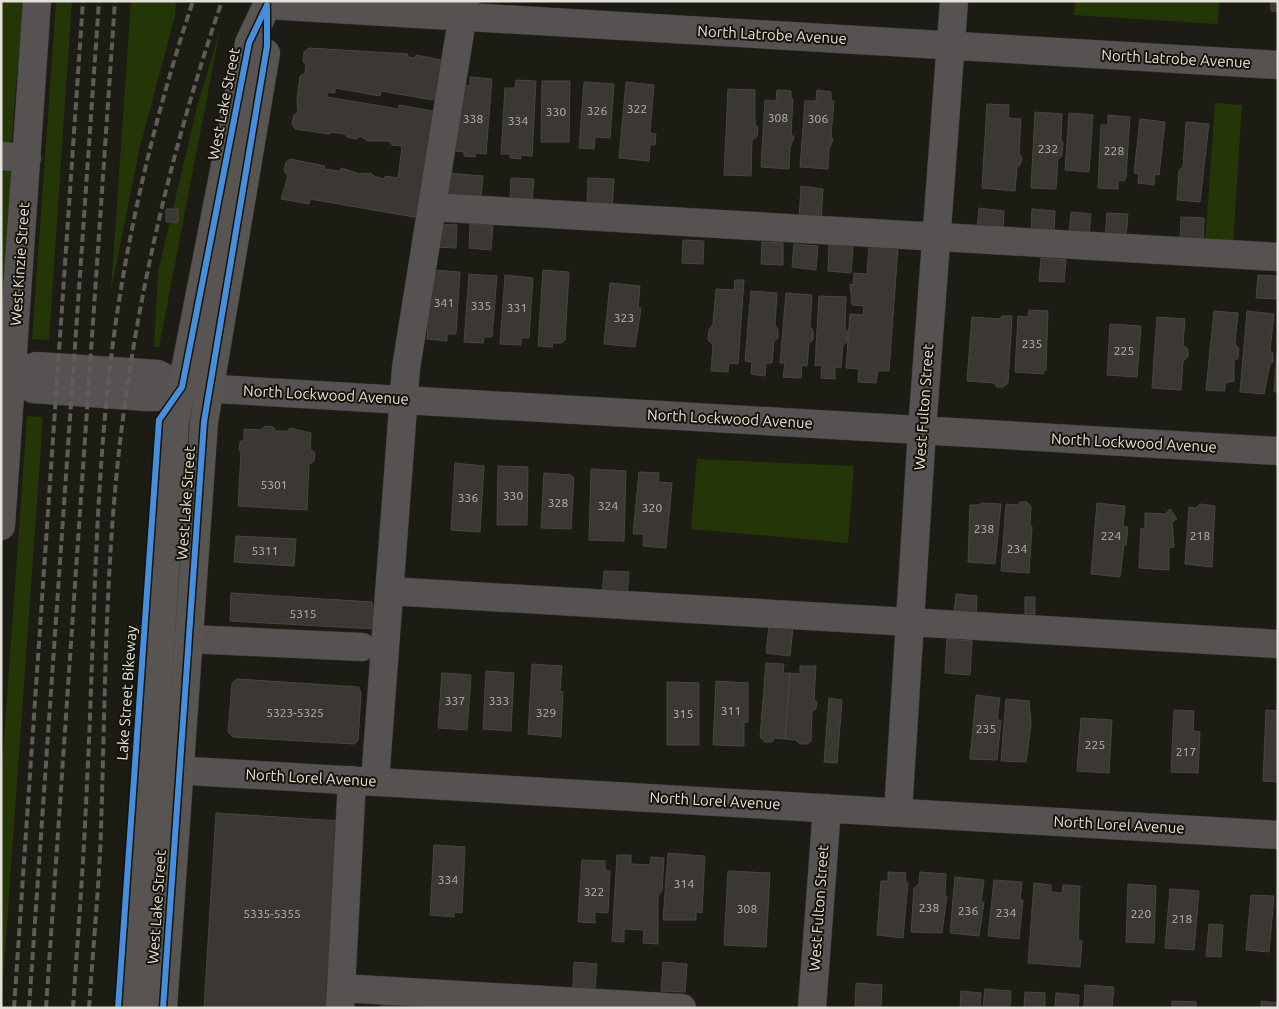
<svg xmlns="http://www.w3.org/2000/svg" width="1279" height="1009" font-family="Ubuntu,sans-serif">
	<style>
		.green { fill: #243607 }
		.building { fill: #3b3834; stroke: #494642 }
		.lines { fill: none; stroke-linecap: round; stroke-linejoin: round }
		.minor-casing { stroke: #373631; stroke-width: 29 }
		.major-casing { stroke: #373631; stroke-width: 29 }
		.minor { stroke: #555251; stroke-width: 28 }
		.major { stroke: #575452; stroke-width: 28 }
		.rail { stroke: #5d5c58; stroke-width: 4; stroke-dasharray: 8 4; stroke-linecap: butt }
		.cycleway-casing { stroke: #161309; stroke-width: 9 }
		.cycleway { stroke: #468fdf; stroke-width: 6 }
		.labels { text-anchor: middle; stroke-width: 4; stroke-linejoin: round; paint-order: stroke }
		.number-label { font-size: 12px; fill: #bab7b0 }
		.street-label { font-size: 15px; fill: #e4e1da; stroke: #161309 }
	</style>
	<rect width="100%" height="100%" fill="#1c1b14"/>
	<path class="green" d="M1 1H23L11 147 1 146Z
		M56 1H72L49 340 32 339Z
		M131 1H176L175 16 140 147 111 290Z
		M1075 1H1219L1218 24 1074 15Z
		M220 30 159 347H154L158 272 197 107Z
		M1215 103 1242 105 1233 245 1205 243Z
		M1 165 16 166 1 350Z
		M27 416 43 417 1 1008V780Z
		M697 459 854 466 848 543 691 529Z"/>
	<path class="building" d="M1271 1H1278V12L1271 11Z
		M309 48 408 54 407 57 415 58 416 55 446 61 439 101 381 91 380 96 335 88V93L327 92V97L399 109V105L438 112 420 218 310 199 309 204 281 199 288 176 284 171 286 162 290 159 325 166 324 169 339 171 342 168 359 174 371 173 374 176 383 179 386 176 398 178 402 146 392 145 389 141H368L360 136 356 139 347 137 345 134 330 132V134L295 129 292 124 294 115 298 112 297 100 300 76 305 73 306 65 303 62 304 52Z
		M470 77 492 79 486 154 475 153V157L464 156V152L455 151 460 85 470 86Z
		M516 80 536 81 532 156 520 155 521 159 510 158V154H501L505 88H515Z
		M542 81H570L569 142H541Z
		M584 82 614 84 610 138 595 137 594 149 579 148Z
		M626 82 654 85 650 133 656 134 655 145H650L649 161 619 158Z
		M728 89 755 90V124L758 128 757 137 752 140 751 176 724 175Z
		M777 90 791 91V99H793L791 134 794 137 790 148 789 169 761 167 765 100 776 101Z
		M817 90 831 92V101H834L831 136 833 140 829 149 828 169 800 167 805 101H816Z
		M987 104 1009 105 1008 118 1021 119 1019 154 1022 158 1020 165 1017 167 1015 191 982 188Z
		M1035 112 1062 114 1061 141 1063 142 1062 156 1058 159 1056 189 1031 188Z
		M1069 113 1093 115 1089 172 1065 170Z
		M1108 115 1130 117 1126 177 1124 181 1118 180V189L1098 188 1101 125H1108Z
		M1140 119 1165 122 1159 175 1155 174 1154 185 1138 183 1139 174 1134 173Z
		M1186 122 1209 124 1200 202 1177 200 1179 170 1183 167Z
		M446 173 483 176 481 199 444 197Z
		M511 178 534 179 532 202 510 201Z
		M588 178 614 179 612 207 587 206Z
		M801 186 823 189 821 221 799 220Z
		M979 208 1004 211 1003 231 977 229Z
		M166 209H178V222H166Z
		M1032 209 1055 211 1054 234 1031 232Z
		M1071 212 1091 214 1089 236 1069 233Z
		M1107 213 1128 214 1126 238 1105 237Z
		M1181 217 1204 218 1203 243 1180 241Z
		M437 224 457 225 456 248 435 247Z
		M470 224 493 225 491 250 469 248Z
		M683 240 704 241 703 264 682 263Z
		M762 242 783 243V265L761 264Z
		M794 244 818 246 816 270 792 267Z
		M829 245 853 246 851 273 828 271Z
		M869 246 898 248 889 371H878L876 383 858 382 859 369 846 368 850 314 863 315 864 306 852 305 850 284 853 285 854 273 867 274Z
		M1041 258 1066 260 1064 282 1039 281Z
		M432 270 460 272 456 334H447V341L427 339Z
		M543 270 569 272 565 340 561 343H552L553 347 538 346Z
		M469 274 497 276 492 337H484L483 343 464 342Z
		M505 275 533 278 529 338H521V345L500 344Z
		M1258 275 1276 276V299L1256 298Z
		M735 280H744L738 364 729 363 728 372 711 371 713 345 708 340 709 330 713 324 716 289 734 290Z
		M610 283 640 286 638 308H641L635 347 604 344Z
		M751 291 777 293 775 325 778 329V338L774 341 772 363H766L765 376 751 374 752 362 745 361Z
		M786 293 812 295 810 327 813 330V340L809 343 807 366 802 365 801 378 783 377 785 363H780Z
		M819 296 846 297 845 328 848 332 847 342 843 345 841 368 835 367V379L821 378 822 365 815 366Z
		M1029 310 1048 311 1046 370H1044L1043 374 1015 372 1018 316 1028 317Z
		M1214 311 1238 313 1235 344 1239 349 1238 358 1234 361V381L1225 383V391L1206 390Z
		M1247 311 1274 314 1270 351 1273 353V362L1270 364 1264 394 1240 392Z
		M1002 316H1012L1008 383 1003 387H997L994 383 967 381 972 317 1000 319Z
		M1157 317 1185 319 1183 345 1188 349V357L1183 361 1181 390 1152 388Z
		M1110 324 1141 326 1137 377 1107 375Z
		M1277 352H1278V392H1274Z
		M265 426 273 427 276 431H287L290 428 311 433 310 449 315 453 314 461 309 464 307 510 238 506 241 453 239 450 240 442 244 439V429L261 430Z
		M455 463 484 466 480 532 451 530Z
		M498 466 528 467 527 525H497Z
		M591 469 626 471 624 541 589 540Z
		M639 472 659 473 658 482 672 483 666 548 643 546 644 534H633Z
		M544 473 571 475 574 478 571 529 541 528Z
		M1020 502H1027L1031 506 1030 524 1032 527 1029 573 1001 571 1006 504 1017 505Z
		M981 503 1001 504 995 564 968 562 970 505H981Z
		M1097 503 1125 506 1123 527H1128L1126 545 1124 544 1120 577 1091 574Z
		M1200 504 1215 506 1212 567 1185 564 1189 507 1196 508Z
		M1170 509 1177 519 1172 522 1174 547 1169 548V570L1139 568 1141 528 1145 529V513L1165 514Z
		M236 536 296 539 294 566 234 562Z
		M604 571 629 572 627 597 602 595Z
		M231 593 372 602V606H377L375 629 230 621Z
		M956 594 977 596 976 617 954 614Z
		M1025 597H1035V614H1025Z
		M769 625 793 627 790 656 766 653Z
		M947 639 972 641 970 675 945 673Z
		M766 663 784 664 783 673H790L785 739 775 738 772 742H765L760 737Z
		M532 664 562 666 560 691 563 692 561 737 528 734Z
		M800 666H816L814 699 817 702 816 709 812 711 811 741 807 744H800L796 740 785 739 790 673 800 674Z
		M486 671 514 673 511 731 483 729Z
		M442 673 471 675 467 730 438 728Z
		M237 679 359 687 361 693 358 741 354 744 233 737 228 732 232 683Z
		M716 681 748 683V722H744V746L713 745Z
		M667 682 699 683V745H667Z
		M976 695 1000 698 997 720H1001L997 760 970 759Z
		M829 698 842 700 837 763 824 762Z
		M1006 699 1029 701 1031 724 1026 762 1001 761Z
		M1174 710 1194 711 1193 731 1200 732 1198 773 1171 772Z
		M1266 710 1278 711V782L1263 781Z
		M1081 718 1112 720 1109 773 1077 771Z
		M216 813 340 821 329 1008H204Z
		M434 845 465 847 462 913 454 912V917L430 915Z
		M668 853 705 856 702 913 696 912V920H663Z
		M617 855H631V864L650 865 651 857 664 858 662 891 658 896V944L643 943 644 930 624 929V942L612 941Z
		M582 860 605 861V870L610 871 608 913 595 912V923L578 922Z
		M728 871 770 873 766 947 724 945Z
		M888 872 906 873 905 881 908 883 903 938 877 935 881 881H888Z
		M920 872 946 874 945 896H947L942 933 911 932 914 888 919 884Z
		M955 877 984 880 981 902H984L979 936 950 933Z
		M994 880 1022 882 1020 900H1023L1019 939 988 936Z
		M1034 883 1051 885V892L1062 893 1063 885 1080 886 1078 940 1082 941 1080 967 1028 963Z
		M1128 884 1156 886 1154 943 1126 942Z
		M1170 889 1199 891 1194 950 1165 948Z
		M1251 895 1274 896 1269 952 1246 950Z
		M1209 924 1223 925 1221 957 1206 956Z
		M574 962 597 964 595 989 573 987Z
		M663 962 687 964 685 992 661 991Z
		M856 983 882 985 881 1008 855 1006Z
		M1085 985 1114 987 1112 1008H1084Z
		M985 989 1011 991 1010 1008H983Z
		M961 991 981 993 980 1008H960Z
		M1025 992 1045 993V1008H1024Z
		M1056 993 1079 995 1078 1008H1055Z
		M382 1001 405 1002 404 1008H381Z
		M1172 1001 1196 1002V1008H1172Z
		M1261 1001 1278 1003V1008H1261Z"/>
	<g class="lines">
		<defs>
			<path id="minor" d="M267 5 1278 65
				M1 156 27 158
				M432 207 1278 257
				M1 375H12L36 366 158 374 182 387
				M12 375 33 389 147 397H155L182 387 1278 451
				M1 526 37 1
				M389 591 1278 644
				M188 639 362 647
				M156 769 1278 835
				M375 781 406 368 465 1
				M898 812 922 430 954 1
				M341 988 682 1008
				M340 1008 352 780
				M812 1008 827 808"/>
			<path id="major" d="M136 1008 175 421 249 43 267 5
				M163 1008 204 422 266 53"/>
		</defs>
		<use href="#minor" class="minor-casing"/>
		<use href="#major" class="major-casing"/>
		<use href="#minor" class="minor"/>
		<use href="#major" class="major"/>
		<path class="rail" d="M14 1008 83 1
			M29 1008 99 1
			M46 1008 115 1
			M73 1008C78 933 84 858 87 783 95 627 94 469 117 314 133 208 159 103 193 1
			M89 1008C93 948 99 888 101 829 105 709 105 590 117 470 133 311 170 152 222 1"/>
		<defs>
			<path id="cycleway" d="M118 1008 159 420 182 387 249 43 267 5
				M163 1008 204 422 267 46V9"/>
		</defs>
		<use href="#cycleway" class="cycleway-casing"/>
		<use href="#cycleway" class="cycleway"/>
	</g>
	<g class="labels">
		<g class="number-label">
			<text x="637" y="113">322</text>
			<text x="597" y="115">326</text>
			<text x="556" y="116">330</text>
			<text x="778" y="122">308</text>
			<text x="473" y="123">338</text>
			<text x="818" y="123">306</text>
			<text x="518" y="125">334</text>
			<text x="1048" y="153">232</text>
			<text x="1114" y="155">228</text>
			<text x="444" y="307">341</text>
			<text x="481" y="310">335</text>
			<text x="517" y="312">331</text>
			<text x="624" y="322">323</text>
			<text x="1032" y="348">235</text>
			<text x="1124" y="355">225</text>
			<text x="274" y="489">5301</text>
			<text x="513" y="500">330</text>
			<text x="468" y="502">336</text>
			<text x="558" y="507">328</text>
			<text x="608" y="510">324</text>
			<text x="652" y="512">320</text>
			<text x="984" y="533">238</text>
			<text x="1111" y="540">224</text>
			<text x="1200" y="540">218</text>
			<text x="1017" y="553">234</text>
			<text x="265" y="555">5311</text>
			<text x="303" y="618">5315</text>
			<text x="455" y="705">337</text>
			<text x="499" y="705">333</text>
			<text x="731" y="715">311</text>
			<text x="295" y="717">5323-5325</text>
			<text x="546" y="717">329</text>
			<text x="683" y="718">315</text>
			<text x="986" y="733">235</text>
			<text x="1095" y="749">225</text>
			<text x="1186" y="756">217</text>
			<text x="448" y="884">334</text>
			<text x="684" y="888">314</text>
			<text x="594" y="896">322</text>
			<text x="929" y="912">238</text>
			<text x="747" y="913">308</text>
			<text x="968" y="915">236</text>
			<text x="1006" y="917">234</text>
			<text x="272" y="918">5335-5355</text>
			<text x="1141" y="918">220</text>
			<text x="1182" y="923">218</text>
		</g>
		<g class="street-label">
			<text transform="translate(772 35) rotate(3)" y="5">North Latrobe Avenue</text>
			<text transform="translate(1176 59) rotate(3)" y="5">North Latrobe Avenue</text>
			<text transform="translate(224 104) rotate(-79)" y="5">West Lake Street</text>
			<text transform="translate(20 264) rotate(-86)" y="5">West Kinzie Street</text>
			<text transform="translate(326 395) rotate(3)" y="5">North Lockwood Avenue</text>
			<text transform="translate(924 407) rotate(-86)" y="5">West Fulton Street</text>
			<text transform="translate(730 419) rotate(3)" y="5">North Lockwood Avenue</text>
			<text transform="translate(1134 443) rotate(3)" y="5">North Lockwood Avenue</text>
			<text transform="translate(186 503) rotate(-86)" y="5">West Lake Street</text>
			<text transform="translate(127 693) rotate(-86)" y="5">Lake Street Bikeway</text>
			<text transform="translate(311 778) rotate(3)" y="5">North Lorel Avenue</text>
			<text transform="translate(715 801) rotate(3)" y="5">North Lorel Avenue</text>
			<text transform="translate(1119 825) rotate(3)" y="5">North Lorel Avenue</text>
			<text transform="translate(157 907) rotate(-86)" y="5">West Lake Street</text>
			<text transform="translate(819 908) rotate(-86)" y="5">West Fulton Street</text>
		</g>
	</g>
	<rect width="1279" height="1009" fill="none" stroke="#e4e1da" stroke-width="5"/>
</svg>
